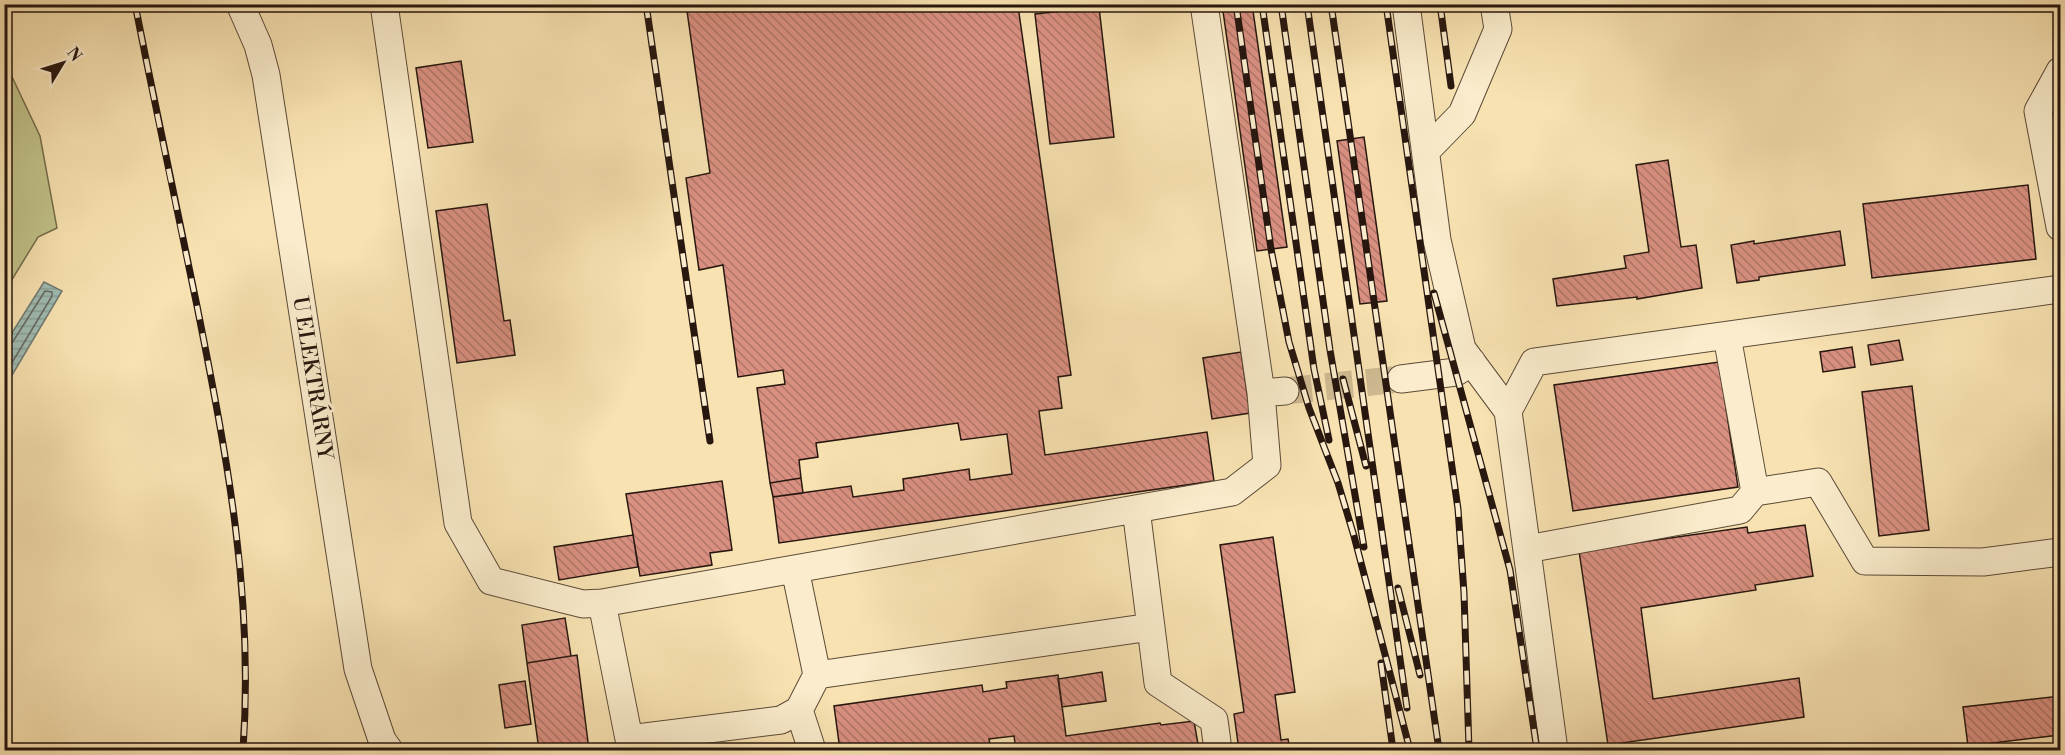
<svg xmlns="http://www.w3.org/2000/svg" width="2065" height="755" font-family="'Libre Bodoni',serif">
	<style>
		.garden { fill: #c1c289; stroke: #746c4c; stroke-width: 1.5 }
		.water { fill: url(#water-rules); stroke: #6f7a71; stroke-width: 1.5 }
		.lines { fill: none; stroke-linecap: round; stroke-linejoin: round }
		.shore { stroke: #636a61; stroke-width: 1.5 }
		.building { fill: url(#building-back-hatch); stroke: #27170f; stroke-width: 1.5 }
		.minor-tunnel { stroke: #ceb991; stroke-width: 27; stroke-dasharray: 27 14; stroke-linecap: butt }
		.minor-casing { stroke: #5b4a38; stroke-width: 29 }
		.minor { stroke: #faeccc; stroke-width: 27 }
		.rail-casing { stroke: #27170f; stroke-width: 7 }
		.rail { stroke: #faeccc; stroke-width: 4.5; stroke-dasharray: 14; stroke-linecap: butt }
		.labels { text-anchor: middle; stroke-width: 6; stroke-linejoin: round; paint-order: stroke }
		.street-label { font-size: 21px; fill: #27170f; stroke: #faeccc }
	</style>
	<defs>
		<pattern id="water-rules" width="6" height="5" patternUnits="userSpaceOnUse" patternTransform="scale(1.5)"><rect width="6" height="5" fill="#9fbcb3"/><path d="M0 2.5h6" fill="none" stroke="#89a199"/></pattern>
		<pattern id="building-back-hatch" width="6" height="6" patternUnits="userSpaceOnUse" patternTransform="scale(1.5)"><rect width="6" height="6" fill="#d99081"/><path d="M-1 5l2 2M0 0l6 6M5-1l2 2" fill="none" stroke="#b07568"/></pattern>
	</defs>
	<rect width="100%" height="100%" fill="#f8e2b1"/>
	<filter id="stains"><feTurbulence type="fractalNoise" baseFrequency=".00333" numOctaves="4"/><feColorMatrix values="0 0 0 0 .2 0 0 0 0 .09 0 0 0 0 .02 0 0 0 .5 -.17"/></filter>
	<radialGradient id="worn" r=".72"><stop offset=".6" stop-color="#630" stop-opacity="0"/><stop offset="1" stop-color="#630" stop-opacity=".3"/></radialGradient>
	<path class="garden" d="M5 62 40 136 57 228 38 237 5 291Z"/>
	<path class="water" d="M44 282 62 291 5 387V344Z"/>
	<g class="lines">
		<path class="shore" d="M4 346 12 343 45 291 52 292V296L4 376"/>
	</g>
	<path class="building" d="M686 4H1035L1018 7 1019 13 1071 375 1058 377 1062 408 1039 411 1045 455 1207 432 1214 481 779 543 773 497 851 486 853 497 904 490 903 479 969 469 970 480 1012 474 1007 434 961 440 958 423 816 443 818 457 799 460 801 478 770 483 757 388 785 384 783 370 738 377 723 265 699 270 686 178 710 173Z
		M1222 4H1252L1287 247 1257 251Z
		M1099 7 1114 137 1050 144 1035 14Z
		M461 61 473 142 428 148 416 68Z
		M1364 137 1387 301 1360 304 1337 141Z
		M1668 160 1681 247 1696 245 1702 288 1637 299V297L1557 306 1553 279 1626 268 1624 256 1649 252 1636 165Z
		M2028 185 2036 259 1872 278 1863 204Z
		M487 204 504 321 510 320 515 355 457 363 436 211Z
		M1840 231 1845 265 1759 277V280L1737 283 1731 245 1754 241V244Z
		M1899 340 1903 360 1871 365 1868 345Z
		M1852 347 1855 367 1823 372 1820 352Z
		M1241 352 1250 413 1212 419 1203 358Z
		M1719 362 1738 487 1573 511 1554 385Z
		M1912 386 1929 530 1879 536 1862 392Z
		M801 478 803 493 773 497 770 483Z
		M722 481 732 550 710 553 712 565 640 576 626 494Z
		M1805 525 1813 576 1755 585 1756 590 1641 608 1653 699 1799 678 1804 717 1608 745 1579 551 1747 527 1748 533Z
		M633 535 638 567 559 580 554 547Z
		M1273 537 1295 692 1275 695 1281 740 1288 739 1290 750H1239L1234 714 1244 712 1220 545Z
		M565 618 571 656 527 663 522 625Z
		M577 655 589 750H539L527 663Z
		M1102 672 1106 701 1062 707 1058 679Z
		M1058 675 1066 736 1160 723 1161 725 1194 721 1199 750H1016L1014 736 989 739 990 744 944 750H840L834 706 982 685 983 692 1007 688 1006 682Z
		M525 681 531 724 505 728 499 685Z
		M2060 696V735L1968 746 1963 707Z"/>
	<g class="lines">
		<path class="minor-tunnel" d="M1285 391 1401 379"/>
		<defs>
			<path id="minor" d="M240 4 258 45 266 75 358 669 382 740 389 750
				M384 4 458 523 491 581 583 604 602 603 1232 492 1267 465 1261 393
				M1204 4 1261 393 1285 391
				M1406 4 1437 240 1462 349 1508 411 1554 750
				M2060 71 2038 111 2060 227
				M1426 151 1462 114 1498 29 1494 4
				M1401 379 1456 372 1472 362
				M1508 411 1534 362 2060 289
				M1755 492 1818 482 1865 561 1983 562 2060 552
				M1136 509 1158 683 1214 720 1218 750
				M1527 549 1740 510 1755 492 1727 336
				M795 569 817 675 1151 627
				M602 603 629 739 781 720 799 710 817 675
				M799 710 812 750"/>
		</defs>
		<use href="#minor" class="minor-casing"/>
		<use href="#minor" class="minor"/>
		<defs>
			<path id="rail" d="M135 4C155 105 176 206 197 306 227 457 254 596 243 750
				M646 4 710 441
				M1236 4 1271 249 1289 342 1309 408 1338 483 1354 536 1410 750
				M1262 4 1314 369 1329 440
				M1281 4 1330 350 1364 547
				M1307 4 1407 708
				M1331 4 1439 750
				M1386 4 1458 509 1464 593 1469 750
				M1440 4 1451 86
				M1434 293 1510 570 1537 750
				M1343 379 1366 466
				M1398 588 1420 675
				M1381 663 1393 750"/>
		</defs>
		<use href="#rail" class="rail-casing"/>
		<use href="#rail" class="rail"/>
	</g>
	<g class="labels">
		<g class="street-label">
			<text transform="translate(313 378) rotate(81)" y="7">U ELEKTRÁRNY</text>
		</g>
	</g>
	<rect width="2065" height="755" fill="none" stroke="#f8e2b1" stroke-width="24"/>
	<rect x="6" y="6" width="2053" height="743" fill="none" stroke="#27170f" stroke-width="3"/>
	<rect x="12" y="12" width="2041" height="731" fill="none" stroke="#27170f" stroke-width="1.5"/>
	<g transform="translate(63 63) rotate(52)" stroke="#faeccc" stroke-width="4.5" paint-order="stroke">
	<path d="M0-4.5L10 22L0 15L-10 22Z" fill="#27170f"/>
	<text y="-9" font-size="16" font-weight="bold" text-anchor="middle" fill="#27170f">N</text>
	</g>
	<rect width="100%" height="100%" filter="url(#stains)"/>
	<rect width="100%" height="100%" fill="url(#worn)"/>
</svg>
